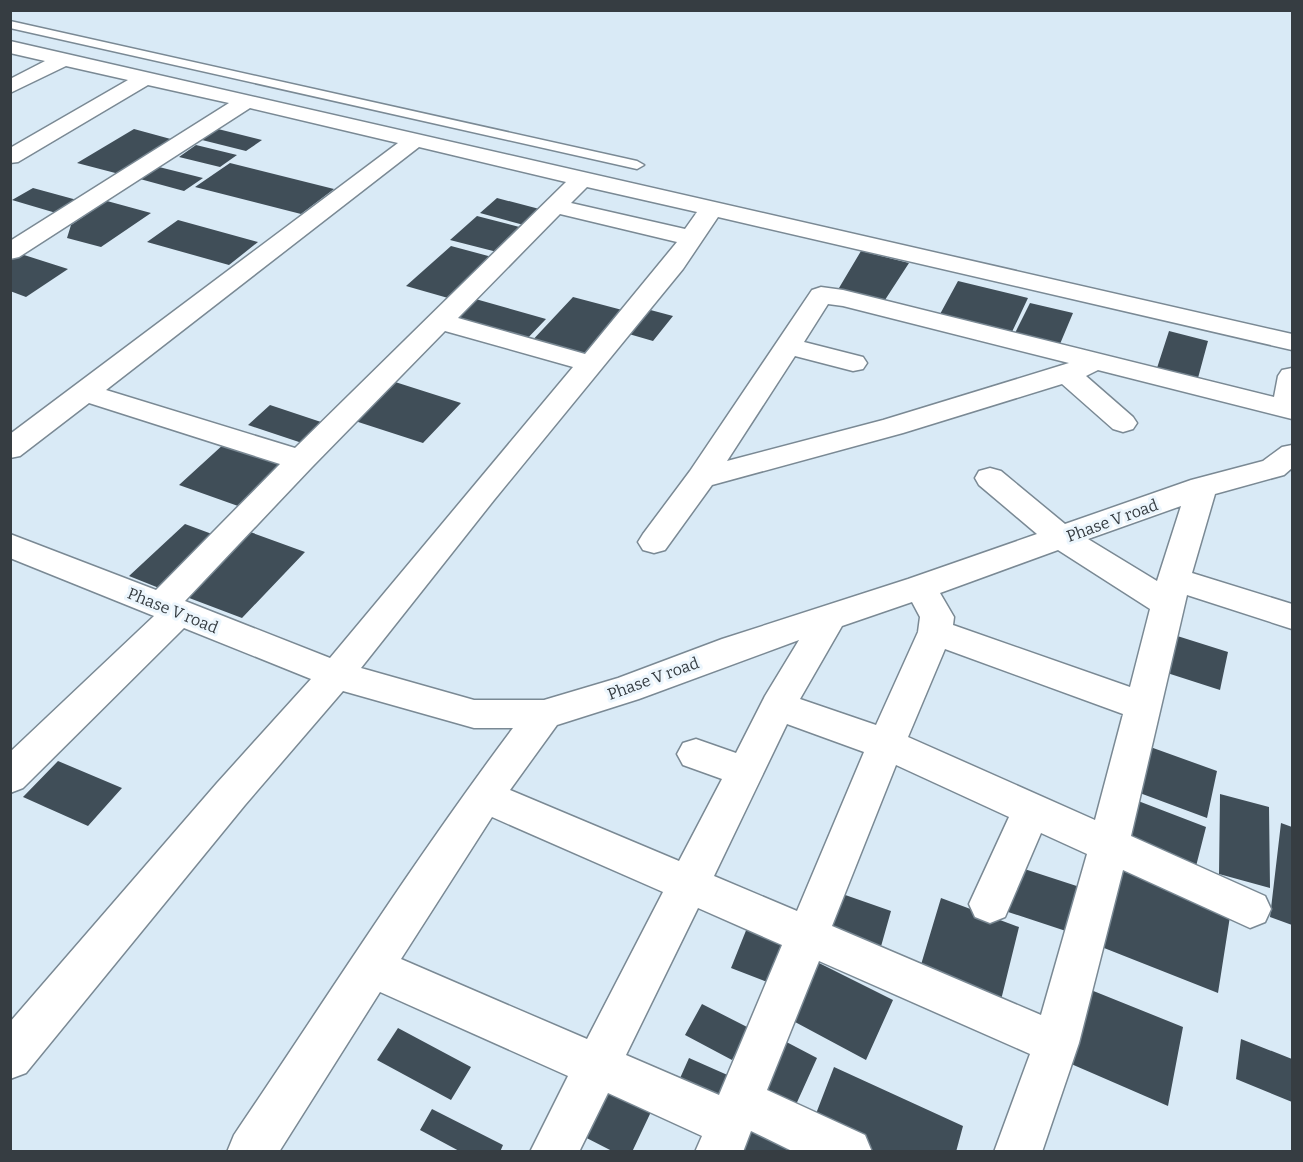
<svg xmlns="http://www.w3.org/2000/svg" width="1303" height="1162" font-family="Bitter,serif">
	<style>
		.building { fill: #404e58 }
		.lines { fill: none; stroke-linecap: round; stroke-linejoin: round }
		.service-casing { stroke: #7a8994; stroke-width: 3 }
		.minor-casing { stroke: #7a8994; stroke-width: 3 }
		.service { fill: #fff; fill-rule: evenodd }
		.minor { fill: #fff; fill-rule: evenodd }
		.labels { text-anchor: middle; stroke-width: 6; stroke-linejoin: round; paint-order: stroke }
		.street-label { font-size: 16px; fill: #363d42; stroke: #ecf6fd }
	</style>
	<rect width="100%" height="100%" fill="#d9eaf6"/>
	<path class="building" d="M134 129 178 141 123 175 77 163Z
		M218 129 262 140 246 151 202 140Z
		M196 145 237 155 220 167 179 157Z
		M230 163 334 189 301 214 195 187Z
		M159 167 203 178 184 191 140 179Z
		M33 188 77 200 56 213 12 200Z
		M497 198 547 211 531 227 480 213Z
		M107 201 151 213 101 247 67 238 71 225Z
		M477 216 527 229 501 253 450 240Z
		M178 220 258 242 229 265 147 242Z
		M451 246 492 257 448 298 406 286Z
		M861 251 909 263 883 303 836 293Z
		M21 254 68 269 26 297 10 291V261Z
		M958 281 1028 298 1011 334 939 316Z
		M573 297 626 311 583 360 529 344Z
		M472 298 546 319 524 342 449 320Z
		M1030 303 1073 313 1060 344 1015 333Z
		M643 308 673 316 653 341 622 332Z
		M1169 331 1208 341 1198 378 1157 368Z
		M392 381 461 403 423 443 352 420Z
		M270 405 324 423 302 443 248 425Z
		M225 443 283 463 238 506 179 485Z
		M185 524 220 537 164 590 129 576Z
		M242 529 305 552 242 618 176 593Z
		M1171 634 1228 652 1220 690 1161 671Z
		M1142 744 1217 771 1207 818 1129 789Z
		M58 761 122 788 88 826 23 797Z
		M1220 794 1269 807 1270 888 1219 874Z
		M1133 799 1206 827 1193 878 1121 847Z
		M1281 823 1292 827V925L1270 917Z
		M1015 866 1092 891 1084 937 1005 911Z
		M1117 869 1231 910 1218 993 1099 946Z
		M831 890 891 911 880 950 817 928Z
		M941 898 1019 927 1001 1000 920 968Z
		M749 923 797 941 780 987 731 968Z
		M811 959 893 1000 866 1060 782 1015Z
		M1081 986 1183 1027 1168 1106 1062 1060Z
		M702 1004 749 1028 732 1060 685 1035Z
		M398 1028 471 1067 451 1100 377 1060Z
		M775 1036 817 1058 794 1109 750 1086Z
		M1241 1039 1292 1059V1102L1236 1079Z
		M689 1058 732 1077 717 1114 673 1094Z
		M834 1067 963 1126 956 1152H870L812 1124Z
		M597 1068 658 1097 632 1152H614L567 1128Z
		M432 1109 503 1145 500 1152H461L420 1130Z
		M743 1114 793 1140 788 1152H727Z"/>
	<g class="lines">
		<defs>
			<path id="service" d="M10 21 637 161 644 165 637 169 10 28Z"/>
			<path id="minor" d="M10 41 1292 334V350L718 217 683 269 494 500 361 668 474 700H544L618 678 722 639 908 579 1037 534 979 485 975 478 979 471 990 468 1001 471 1065 524 1191 480 1263 461 1282 447 1292 445V468L1284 475 1215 494 1192 573 1292 604V629L1187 595 1131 836 1265 896 1271 909 1265 922 1250 928 1123 870 1079 1043 1042 1152H994L1030 1054 819 961 767 1090 865 1135 872 1152H794L751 1131 743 1152H695L702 1136 608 1093 579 1152H530L568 1076 380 992 279 1152H227L234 1135C326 999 414 860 513 728H474L343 691 245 805 26 1073 10 1079V1022L217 783 311 679 184 628 23 788 10 793V752L154 616 10 558V534L156 590 280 464 89 403 20 456 10 458V434L398 143 250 108 19 257 10 259V241L229 103 148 85 18 162 10 163V148L128 80 66 66 10 93V79L45 61 10 53ZM419 147 566 182 295 448 106 390ZM587 187 697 212 685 229 571 203ZM560 214 677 242 585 354 458 318ZM445 331 573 367 330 658 185 601 312 467ZM1181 506 1157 581 1088 539ZM1058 550 1150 609 1130 687 953 625 954 617 940 593ZM912 602 920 617 918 632 876 725 800 699 842 626ZM799 640 765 696 736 753 696 739 683 743 677 754 683 765 722 779 679 861 510 790 557 725 639 699ZM945 649 1123 714 1095 820 908 737ZM787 724 864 752 797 911 714 876ZM896 765 1009 817 969 904 975 917 990 923 1005 917 1041 833 1087 854 1041 1015 832 926ZM492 817 663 892 587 1039 401 959ZM698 908 782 945 719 1095 626 1055Z
				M821 287 843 290 1274 397 1278 376 1282 370 1292 368V419L1098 370 1086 376 1133 417 1137 423 1133 429 1123 432 1113 429 1062 384 903 433 712 485 665 550 654 553 643 550 638 542 643 534 690 471 812 290ZM828 304 843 306 1069 363 883 420 727 461 795 356 853 371 863 369 867 363 863 357 804 342Z"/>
		</defs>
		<use href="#service" class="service-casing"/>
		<use href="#minor" class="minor-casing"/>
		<use href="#service" class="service"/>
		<use href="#minor" class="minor"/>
	</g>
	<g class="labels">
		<g class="street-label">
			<text transform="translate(1112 520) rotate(-20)" y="6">Phase V road</text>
			<text transform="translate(173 610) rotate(22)" y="6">Phase V road</text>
			<text transform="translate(653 678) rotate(-20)" y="6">Phase V road</text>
		</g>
	</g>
	<rect width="1303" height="1162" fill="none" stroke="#363d42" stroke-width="24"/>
</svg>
